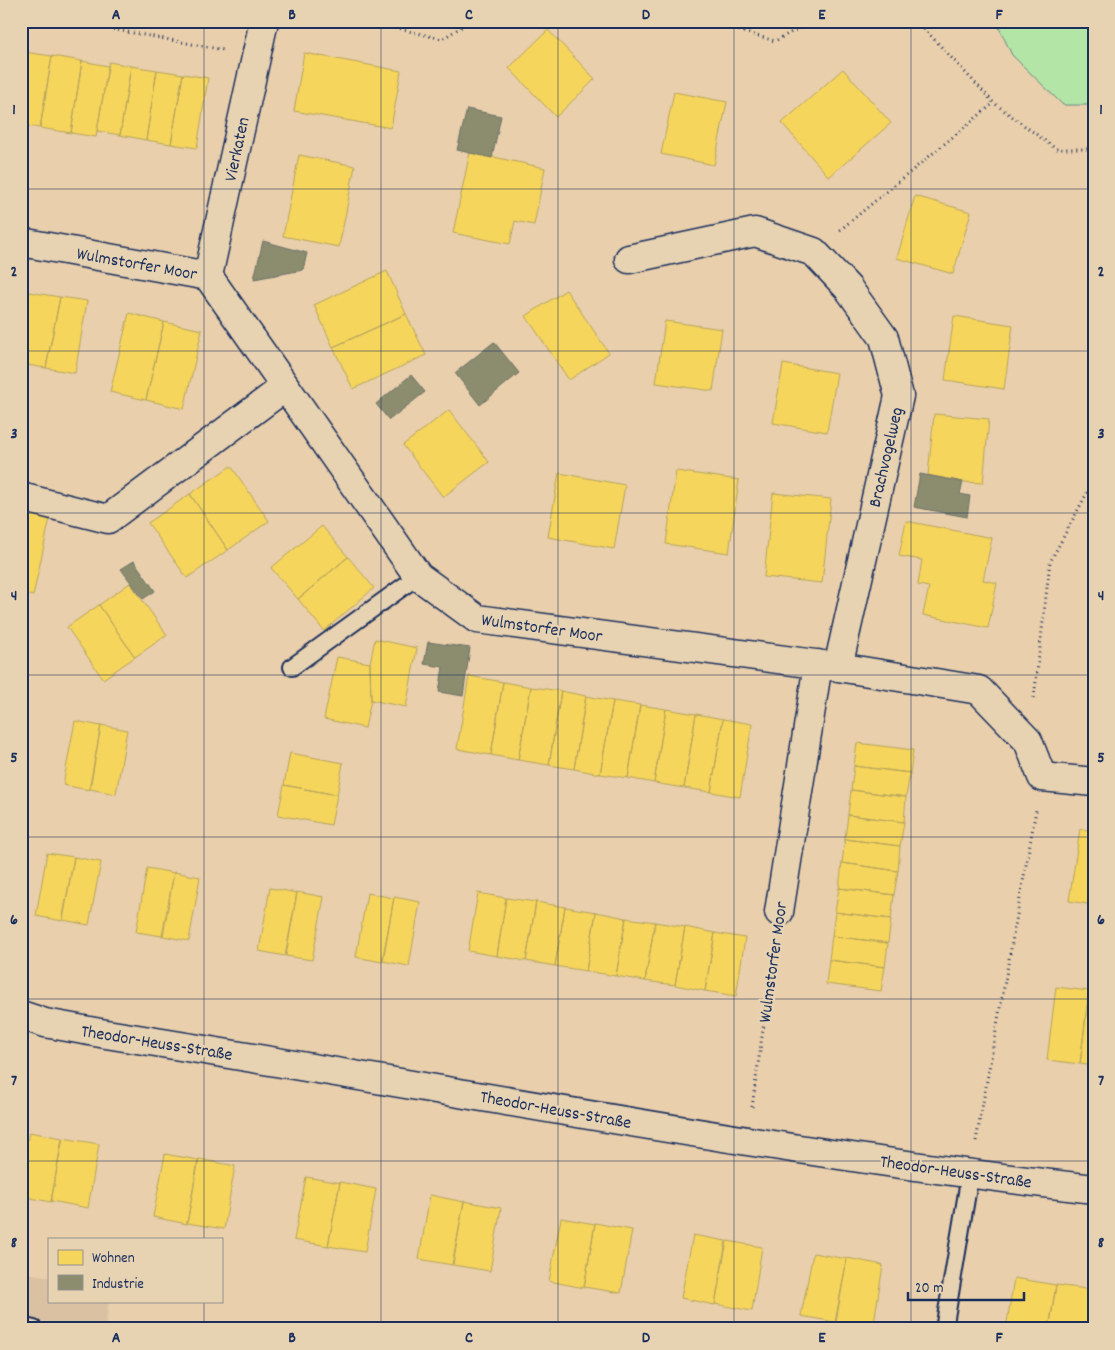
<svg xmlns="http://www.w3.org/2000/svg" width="1115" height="1350" font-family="Dekko,sans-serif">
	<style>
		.built { fill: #dac1a2 }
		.green { fill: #b2e5a6; stroke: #668a82 }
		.homes { fill: #f6d55c; stroke: #b4a35d }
		.industry { fill: #8c8c6e; stroke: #6a7069 }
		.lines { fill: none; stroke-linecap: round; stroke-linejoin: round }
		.service-casing { stroke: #1b2f5e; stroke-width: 20 }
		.minor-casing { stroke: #1b2f5e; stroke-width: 31 }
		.path { stroke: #1b2f5e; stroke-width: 3; stroke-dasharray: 1 4; stroke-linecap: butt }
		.service { stroke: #e7d3b1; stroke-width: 16 }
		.minor { stroke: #e7d3b1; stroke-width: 28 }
		.grid { fill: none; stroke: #1b2f5e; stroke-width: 1; stroke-opacity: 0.55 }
		.labels { text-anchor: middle; stroke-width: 5; stroke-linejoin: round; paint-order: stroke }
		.street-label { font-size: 18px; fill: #1b2f5e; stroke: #e7d3b1 }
		.neatline { fill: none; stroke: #1b2f5e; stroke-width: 2 }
		.grid-label { font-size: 16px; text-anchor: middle; font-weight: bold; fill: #1b2f5e }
	</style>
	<rect width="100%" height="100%" fill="#e9cfab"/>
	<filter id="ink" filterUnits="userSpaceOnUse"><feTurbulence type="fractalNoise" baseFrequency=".02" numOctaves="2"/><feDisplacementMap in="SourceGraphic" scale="10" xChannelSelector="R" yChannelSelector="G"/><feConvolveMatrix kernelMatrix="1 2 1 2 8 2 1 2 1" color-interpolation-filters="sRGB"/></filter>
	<g filter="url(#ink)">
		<path class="built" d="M21 1272 49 1277V1301H109L105 1329H21Z"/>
		<path class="green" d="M996 21H1094V105H1063L1012 55Z"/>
		<path class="homes" d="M548 30 595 79 556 117 509 68Z
			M23 52 52 56 40 128 21 125V60Z
			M304 53 401 71 391 128 294 111Z
			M52 56 82 61 71 133 40 128Z
			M82 61 108 66 96 137 71 133Z
			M109 62 131 66 120 135 97 131Z
			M131 66 157 70 146 140 120 135Z
			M843 69 891 123 829 177 782 123Z
			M157 70 183 74 171 144 146 140Z
			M183 74 208 78 197 148 171 144Z
			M674 92 727 102 714 165 661 154Z
			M470 152 545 168 534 225 515 221 510 244 453 233Z
			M299 155 355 166 339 247 283 236Z
			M915 196 971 212 953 274 897 258Z
			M387 271 406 314 333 347 314 305Z
			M566 290 609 353 569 380 526 316Z
			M29 292 60 297 46 368 21 364V341Z
			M60 297 87 301 75 373 46 368Z
			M129 313 164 322 146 400 110 392Z
			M406 314 426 355 353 389 333 347Z
			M954 316 1013 325 1004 389 945 380Z
			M665 321 722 329 713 391 656 383Z
			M164 322 202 330 184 409 146 400Z
			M783 364 837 373 827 432 773 423Z
			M449 410 489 462 443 497 403 445Z
			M934 414 989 419 983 483 963 482 928 475Z
			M231 466 269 521 228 550 190 494Z
			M676 471 739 480 729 553 666 544Z
			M559 473 625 485 614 549 548 537Z
			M773 493 831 499 822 583 764 577Z
			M190 494 228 550 187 578 148 523Z
			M21 511 50 518 33 596 21 593Z
			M906 521 992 538 983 580 997 583 988 628 923 615 929 587 918 585 922 560 899 556Z
			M322 526 348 557 298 599 271 568Z
			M348 557 374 588 324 631 298 599Z
			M130 583 167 635 135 657 99 605Z
			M99 605 135 657 103 679 67 627Z
			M375 639 417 648 406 707 371 700 370 663Z
			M337 657 370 663 371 700 365 728 324 719Z
			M469 676 503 682 491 755 457 749Z
			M503 682 531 687 518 760 491 755Z
			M531 687 561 691 549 765 518 760Z
			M561 691 586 696 574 769 549 765Z
			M586 696 613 701 600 774 574 769Z
			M613 701 640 705 628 778 600 774Z
			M640 705 666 709 654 783 628 778Z
			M666 709 696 714 684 788 654 783Z
			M696 714 723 719 711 792 684 788Z
			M723 719 752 724 740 797 711 792Z
			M75 721 101 726 89 790 63 785Z
			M101 725 127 730 116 794 90 789Z
			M857 743 913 750 910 773 854 766Z
			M290 753 343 763 337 795 284 785Z
			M854 766 910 773 906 797 851 790Z
			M284 785 337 795 331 825 278 815Z
			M851 790 906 797 904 822 848 815Z
			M848 815 904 822 900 846 845 839Z
			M1080 829 1094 831V905L1069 901Z
			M845 839 900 846 898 871 842 863Z
			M47 853 74 857 62 921 36 916Z
			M74 857 101 862 89 925 63 920Z
			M842 863 898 871 894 895 839 888Z
			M147 868 174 873 162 936 136 932Z
			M174 872 200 877 189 941 163 936Z
			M270 888 297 893 285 956 259 951Z
			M839 888 894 895 891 919 835 912Z
			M297 892 324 897 312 960 286 956Z
			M367 893 394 898 382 962 356 957Z
			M478 893 506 898 497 956 468 951Z
			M394 897 420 902 409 966 383 961Z
			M506 898 536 902 526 961 497 956Z
			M536 902 565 907 555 966 526 961Z
			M565 907 596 912 586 971 555 966Z
			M596 912 626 918 616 976 586 971Z
			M835 912 891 919 888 943 832 936Z
			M626 918 655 922 645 981 616 976Z
			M655 922 685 927 675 985 645 981Z
			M685 927 715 933 705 991 675 985Z
			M715 933 745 938 736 996 705 991Z
			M832 936 888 943 885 967 829 960Z
			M829 960 885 967 881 991 826 984Z
			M1056 987 1089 991 1080 1064 1047 1060Z
			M1089 991 1094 992V1066L1080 1064Z
			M29 1132 62 1138 51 1202 21 1196V1174Z
			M63 1138 99 1144 88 1208 51 1201Z
			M165 1154 198 1160 187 1224 153 1217Z
			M199 1159 235 1166 224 1229 187 1223Z
			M306 1177 340 1183 328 1246 294 1240Z
			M340 1182 376 1189 365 1252 328 1246Z
			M430 1195 464 1202 452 1265 419 1259Z
			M464 1201 501 1208 490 1271 453 1265Z
			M561 1218 595 1224 584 1288 549 1281Z
			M595 1223 632 1230 621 1293 584 1287Z
			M693 1235 726 1241 715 1305 681 1298Z
			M727 1241 762 1247 752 1311 715 1304Z
			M813 1253 847 1259 835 1322 801 1316Z
			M847 1258 883 1265 873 1329 836 1322Z
			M1014 1278 1056 1285 1049 1329H1006Z
			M1056 1285 1094 1290 1089 1329H1049Z"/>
		<path class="industry" d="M467 109 501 116 492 158 457 150Z
			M263 241 307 253 303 270 254 279Z
			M494 342 519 373 480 405 455 373Z
			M411 375 425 392 389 420 376 404Z
			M920 474 963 482 960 494 970 496 967 517 914 507Z
			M134 561 155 591 143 599 121 569Z
			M428 642 470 648 463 696 439 692 443 667 424 664Z"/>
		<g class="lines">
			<defs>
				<path id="service" d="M292 667 418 576
					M21 1326 34 1329
					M944 1329 970 1175"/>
				<path id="minor" d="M21 242 208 276 418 576 477 619 838 667 979 690 1028 741 1042 777 1094 782
					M629 259 755 232 814 252 848 288 884 338 899 396 838 667
					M208 276 264 21
					M21 497 108 519 285 387
					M779 912 818 664
					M21 1015 45 1023 106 1034C435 1086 762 1151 1094 1189"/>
			</defs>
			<use href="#service" class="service-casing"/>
			<use href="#minor" class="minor-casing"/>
			<path class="path" d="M69 21 224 50
				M366 21 442 39 471 21
				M705 21 775 41 812 21
				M917 21 994 103 1056 149H1094
				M840 230 994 103
				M1034 698 1050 562 1094 480
				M752 1107 775 945
				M976 1141 1036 810"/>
			<use href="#service" class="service"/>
			<use href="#minor" class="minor"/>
		</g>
	</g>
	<path class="grid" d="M204 21V1239M381 21V1329M558 21V1329M734 21V1329M911 21V1329M21 189H1094M21 351H1094M21 513H1094M21 675H1094M21 837H1094M21 999H1094M21 1161H1094M204 1301V1329"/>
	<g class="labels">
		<g class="street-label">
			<text transform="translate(236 149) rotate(-78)" y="6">Vierkaten</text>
			<text transform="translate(137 263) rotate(10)" y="6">Wulmstorfer Moor</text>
			<text transform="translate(885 457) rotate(-77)" y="6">Brachvogelweg</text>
			<text transform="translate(542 627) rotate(8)" y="6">Wulmstorfer Moor</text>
			<text transform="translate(772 962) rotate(-82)" y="6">Wulmstorfer Moor</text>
			<text transform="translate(157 1042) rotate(9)" y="6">Theodor-Heuss-Straße</text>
			<text transform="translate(556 1109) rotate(10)" y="6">Theodor-Heuss-Straße</text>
			<text transform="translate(956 1171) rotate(8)" y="6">Theodor-Heuss-Straße</text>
		</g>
	</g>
	<rect width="1115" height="1350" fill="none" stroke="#e7d3b1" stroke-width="55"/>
	<rect x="48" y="1238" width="175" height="65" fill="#e7d3b1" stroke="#959190"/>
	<rect x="58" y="1250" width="25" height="15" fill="#f6d55c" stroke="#959190"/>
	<text x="92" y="1262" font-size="15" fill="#1b2f5e">Wohnen</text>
	<rect x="58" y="1275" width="25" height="15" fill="#8c8c6e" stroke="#959190"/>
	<text x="92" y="1288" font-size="15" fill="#1b2f5e">Industrie</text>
	<path d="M908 1292v8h116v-8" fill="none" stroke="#1b2f5e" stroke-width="2.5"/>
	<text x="915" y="1292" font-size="15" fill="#1b2f5e" stroke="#e7d3b1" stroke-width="4" paint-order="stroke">20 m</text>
	<rect x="28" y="28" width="1060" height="1294" class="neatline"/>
	<g class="grid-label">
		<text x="116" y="19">A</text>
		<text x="292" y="19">B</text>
		<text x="469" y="19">C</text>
		<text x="646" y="19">D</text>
		<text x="822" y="19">E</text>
		<text x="999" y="19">F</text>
		<text x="14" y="114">1</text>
		<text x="1101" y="114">1</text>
		<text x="14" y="276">2</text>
		<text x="1101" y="276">2</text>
		<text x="14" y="438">3</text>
		<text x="1101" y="438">3</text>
		<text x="14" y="600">4</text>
		<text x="1101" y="600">4</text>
		<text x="14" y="762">5</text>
		<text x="1101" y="762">5</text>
		<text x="14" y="924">6</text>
		<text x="1101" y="924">6</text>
		<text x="14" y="1085">7</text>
		<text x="1101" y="1085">7</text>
		<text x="14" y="1247">8</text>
		<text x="1101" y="1247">8</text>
		<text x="116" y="1342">A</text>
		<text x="292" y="1342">B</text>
		<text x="469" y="1342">C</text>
		<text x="646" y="1342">D</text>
		<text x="822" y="1342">E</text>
		<text x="999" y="1342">F</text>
	</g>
</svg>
